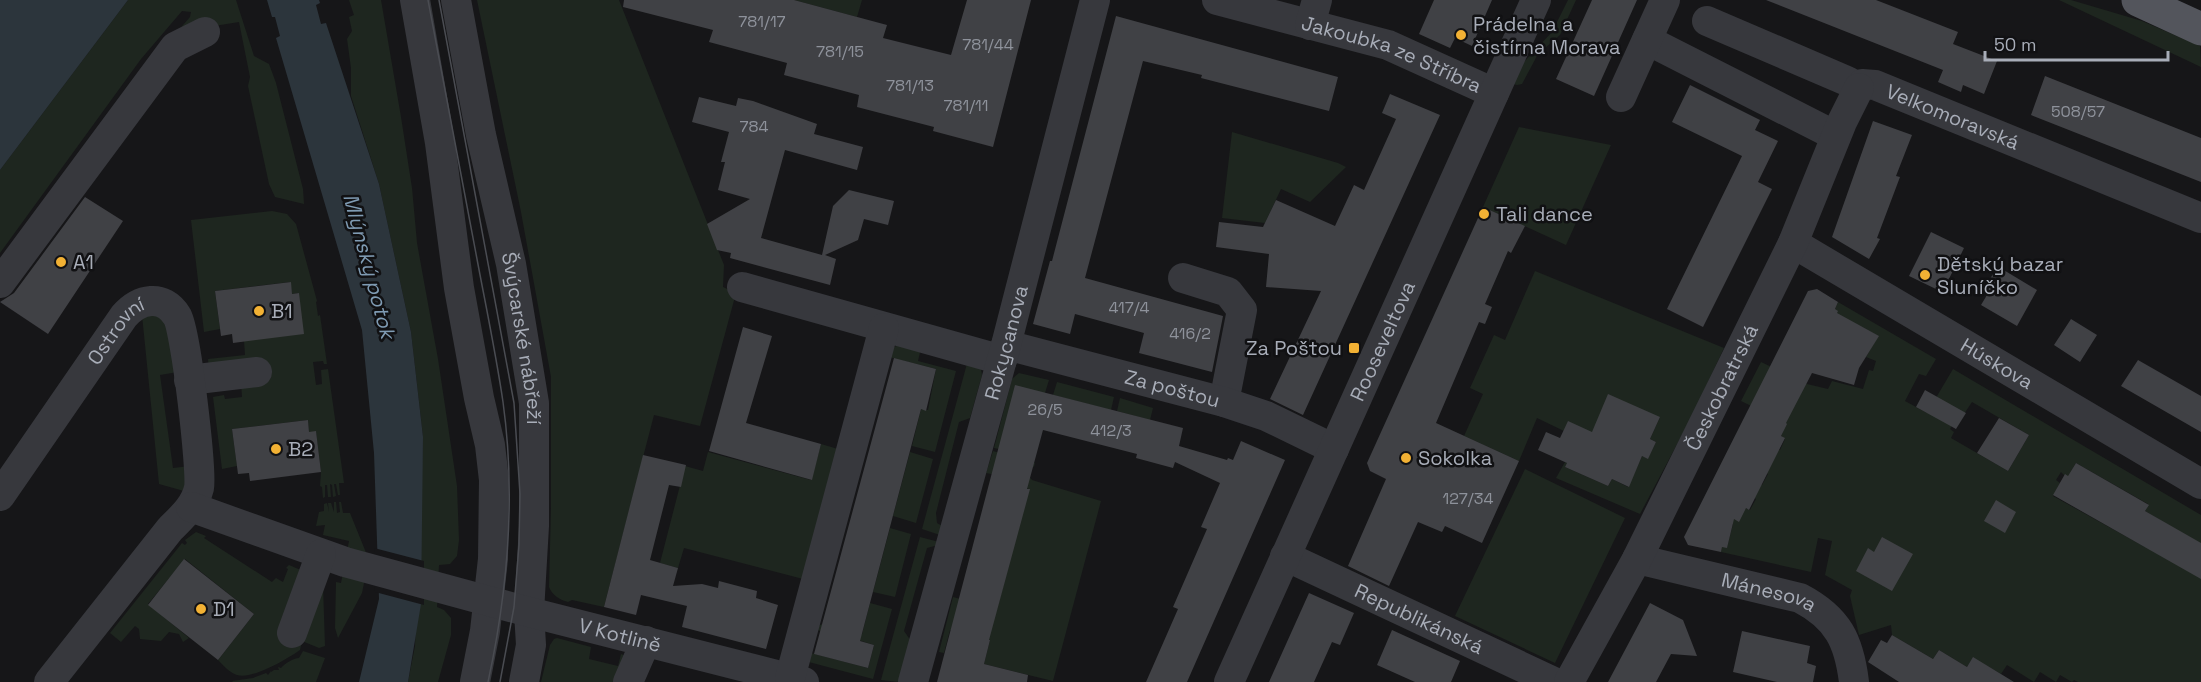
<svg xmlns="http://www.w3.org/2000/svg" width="2201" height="682" font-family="'Space Grotesk',sans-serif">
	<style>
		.green { fill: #1e261f; fill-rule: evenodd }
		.water { fill: #2c353c }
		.pier { fill: #161618 }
		.building { fill: #404145 }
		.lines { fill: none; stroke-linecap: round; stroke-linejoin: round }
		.minor { stroke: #37383d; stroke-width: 30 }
		.major { stroke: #53555c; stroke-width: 33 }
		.tram { stroke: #4a4c52; stroke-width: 1.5 }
		.poi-dot { fill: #f2b134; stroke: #111113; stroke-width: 2 }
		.labels { text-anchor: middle; stroke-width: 5; stroke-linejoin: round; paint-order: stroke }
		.number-label { font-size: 16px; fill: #8e929b }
		.poi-label { font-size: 20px; fill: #a8adb8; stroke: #111113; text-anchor: start }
		.street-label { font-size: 20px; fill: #a8adb8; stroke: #111113 }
		.water-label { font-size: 21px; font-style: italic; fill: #7f9bb3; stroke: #111113 }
	</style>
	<rect width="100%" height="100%" fill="#161618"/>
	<path class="green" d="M128 0H236L254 56 269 64 276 83 303 189 304 204 275 197 269 184 248 86 250 77 239 22 177 32 190 17 191 12 182 11 141 59 0 253V170Z
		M349 0H381L401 117 412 188 417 243 438 359 457 486 459 540 457 556 450 564 439 565 437 607 444 610 451 618V635L438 682H408L415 646 423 437 411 332 379 184 351 96V68L347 39 352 31 349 17 354 15Z
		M477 0H619L724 265 723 287 736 293 700 426 654 415 604 607 572 600 568 602C560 600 552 595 549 587L551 508V377L521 212Z
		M794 0H862L857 17Z
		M1568 0H1576L1560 35 1538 54 1522 84 1517 85 1513 84 1523 63 1552 32Z
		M2059 0H2071L2142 21 2200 46 2201 67Z
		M1519 127 1611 145 1566 245 1483 207Z
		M1232 132 1338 163 1346 167 1310 202 1281 189 1265 223 1222 218Z
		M272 211 287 214 296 224 317 301 316 302 318 316 320 315 327 364H324L323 361 313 362 316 385 322 384 321 370 328 369 344 483H339L340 495H338L336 484H334L336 496 333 497 332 485 330 484 331 497H328L327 485H325V497L323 498 322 487 320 486 321 472 316 432H309L308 420 232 429 237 466 222 469 213 397 224 395 225 399 242 397 241 382 209 371 208 359 245 355 244 341 299 293 292 294 290 282 215 291 220 329 204 332 191 220Z
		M1535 271 1724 348 1692 416 1640 514 1556 478 1565 462 1568 463 1565 467 1608 486 1612 479 1628 487 1642 456 1648 458 1656 442 1650 439 1660 417 1595 434 1564 431 1537 418 1519 461 1464 436 1483 394 1470 388 1494 335 1505 340Z
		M1838 302 1936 359 1926 376 1919 374 1905 401 1927 413 1953 369 2201 515V682H2078L2074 680 2072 682 2060 675 2056 682 2040 672 2034 682 2007 665 2001 674 1973 658 1967 667 1939 650 1933 659 1892 635 1891 625 1859 635 1850 596 1852 590 1825 575 1832 541 1818 538 1811 572 1721 552 1722 547H1727L1733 524 1721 518 1746 508 1750 510 1756 499 1752 496 1758 483 1762 485 1768 474 1764 472 1775 448 1780 450 1785 439 1781 436 1786 423 1741 401 1761 362 1807 384 1828 389 1832 381 1863 389 1869 370 1873 371 1876 361 1866 357 1878 336 1862 327 1848 352 1835 309ZM1972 402 2029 435 2008 471 1951 438 1954 432 1950 429 1957 416 1962 417ZM2076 463 2148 504 2145 511 2160 520 2145 547 2053 496 2060 483 2056 480 2061 472 2067 478Z
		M142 315H158L166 321 178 372 160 375 173 468 190 466 184 491 159 484Z
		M899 345 921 348 918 361 956 371 935 452 912 446 921 409 928 410 936 369 889 357 894 347Z
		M968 360 981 369 982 375 970 418 959 422 936 513 937 523 942 526 940 535 922 529Z
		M1019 373 1049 380 1045 393 999 449 994 448 1012 379Z
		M1057 382 1114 397 1111 410 1053 395Z
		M1120 398 1153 408 1150 420 1117 411Z
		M821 444 838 449 803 579 684 548 678 568 660 563 685 466 703 471 708 452 811 480Z
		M993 451 1035 463 1034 467 1004 458 1027 474 1032 480 1101 501 1053 681 984 664 990 640 950 630 944 653 939 652 953 597 997 609 1029 489 996 480 997 475 986 473Z
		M910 452 933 459 916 523 893 516Z
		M1525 469 1625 518 1555 663 1455 616Z
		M334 502H336L337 513 340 512 339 502H341L343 513H350L367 555 366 573 362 593 338 638 335 628 336 582 341 583 349 541 323 535 325 525 316 526 319 512 324 511V504L327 503 329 512 328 503H331L334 512Z
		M890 528 911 534 895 597 873 592Z
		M196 532 206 536 204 538 272 582 276 578 283 582 288 569 286 568 289 565 303 571 323 585 325 646 319 648 302 641 300 650C287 659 252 680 237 675 230 673 223 665 218 660L254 614 185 559 148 604 189 638 183 642 179 634 169 632 161 641 140 639 139 629 135 626 121 642 110 633 182 543 185 545 187 543 185 540Z
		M920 537 939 542 938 545 927 548 904 631 911 641 899 682 881 680Z
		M870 603 892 609 873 679 805 661 813 629 822 624 844 630 842 636 817 630 811 653 868 668 874 645 855 639 862 634Z
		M557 638 591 647 589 659 618 666 621 654 626 656 616 682H541L550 645 554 639Z
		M303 651 325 658 316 682H233L232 681 253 678 266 673 268 675 271 671V672L274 670H279L278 667 281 668C284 664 294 658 299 658Z"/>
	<path class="water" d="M0 0H128L0 170Z
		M267 0H319L320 3 316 5 321 24 326 23 379 184 411 332 423 437 421 604 408 682H359L379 599 374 453 362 330 276 38 280 36 275 17H272Z"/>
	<path class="pier" d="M374 548 424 561V605L375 592Z"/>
	<path class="building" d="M624 0H794L887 25 883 38 951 55 967 0H1031L993 147 933 131 934 127 857 107 859 95 784 75 787 63 709 42 713 30 623 7Z
		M1434 0H1492L1472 46 1455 38 1450 48 1419 34Z
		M1592 0H1637L1594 96 1556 79Z
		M1766 0H1876L1958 32 1953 44 1997 61 1984 94 1963 85 1961 92 1938 82 1943 70Z
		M1116 16 1338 77 1329 111 1201 78 1202 75 1143 61 1085 278 1223 316 1212 372 1139 353 1144 333 1075 314 1070 334 1033 324 1050 261H1052Z
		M2045 76 2201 138V182L2031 115Z
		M1690 85 1760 120 1755 130 1778 141 1758 182 1772 189 1703 327 1667 309 1742 156 1672 122Z
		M1390 94 1440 115 1303 415 1270 399 1321 291 1266 287 1269 254 1216 247 1219 222 1263 227 1276 200 1335 226 1354 185 1364 190 1396 119 1382 113Z
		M699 97 736 106 738 98 753 101 817 124 814 134 863 147 857 170 785 150 761 238 822 255 833 206 849 190 894 201 888 225 864 219 858 240 825 255 836 259 830 285 730 258 731 253 717 250 707 224 750 199 718 190 725 162H721L729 132 692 122Z
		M1873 121 1912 135 1896 176 1900 177 1877 238 1880 239 1869 259 1832 237Z
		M85 197 123 221 48 334 0 302 14 293Z
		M1483 207 1525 226 1511 253 1508 251 1485 304 1492 307 1485 324 1479 322 1436 423 1519 461 1482 543 1445 526 1442 532 1418 522 1389 586 1348 566 1386 479 1370 471 1367 463Z
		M1931 232 1964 248 1947 283 1943 281 1938 290 1909 276Z
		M2002 269 2037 290 2017 326 1981 305 1987 295 1982 292 1993 274 1998 277Z
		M291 282 292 294 299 293 304 334 233 343 232 334 221 336 215 291Z
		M1817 289 1838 302 1835 309 1838 311 1837 313 1879 336 1859 368 1854 385 1812 373 1786 423 1787 424 1781 436 1785 438 1749 510 1746 508 1739 522 1734 519 1727 548 1722 547 1721 552 1688 545 1684 537 1808 291Z
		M2071 319 2097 335 2080 362 2054 345Z
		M743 327 772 336 746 423 821 444 812 480 709 451Z
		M894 358 936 369 926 411 921 409 860 641 874 645 868 668 814 654Z
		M2138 360 2201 396V432L2121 386Z
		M1015 385 1183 428 1179 446 1227 460 1228 458 1233 460 1241 441 1285 460 1187 682H1146L1178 609 1173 607 1207 529 1201 527 1220 483 1175 462 1173 468 1136 458 1137 454 1043 430 1027 489H1030L989 640H990L984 664 1028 675 1027 682H937Z
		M1925 390 1966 413 1956 429 1916 407Z
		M1608 394 1660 417 1650 439 1656 442 1648 459 1642 456 1629 487 1612 479 1608 486 1565 467 1567 463 1538 450 1546 432 1560 438 1568 421 1592 432Z
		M1999 418 2029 435 2008 471 1977 453Z
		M308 420 309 432 316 431 321 472 250 481 249 473 238 474 232 429Z
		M643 455 686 465 681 487 669 485 650 560 678 568 673 586 702 584 718 588 719 581 757 591 756 598 778 605 766 649 682 627 687 606 641 595 636 615 604 607Z
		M2076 463 2149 505 2145 511 2201 543V579L2053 495 2065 474 2068 476Z
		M1996 500 2016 512 2005 533 1984 521Z
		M1882 537 1913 554 1892 591 1856 571 1868 548 1874 552Z
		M184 559 254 614 218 660 148 605Z
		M1309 593 1354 613 1340 645 1332 642 1314 682H1269Z
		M1650 603 1683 620 1697 656 1671 654 1656 682H1608Z
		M1392 630 1460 661 1451 682H1415L1377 665Z
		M1742 631 1810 646 1807 663 1816 666 1813 682H1777L1733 672Z
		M1892 635 1933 659 1939 650 1967 667 1973 657 2014 682H1899L1868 662 1881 640 1887 643Z"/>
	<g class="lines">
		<g class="minor">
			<path d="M415 0 440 143 459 288 479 398 490 445 494 480 493 559 485 631 475 682"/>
			<path id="s1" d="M456 0 481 135 511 264 534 403V526L529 612 531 645 524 682"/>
			<path id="s2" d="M1217 0 1388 45 1494 93"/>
			<path d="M1707 21 1847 81 1859 88"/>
			<path d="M1310 25 1317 0"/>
			<path d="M1647 40 1836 136"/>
			<path id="s3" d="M1859 88 1862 84 1875 85 2201 218"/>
			<path d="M1621 97 1665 0"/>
			<path id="s4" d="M1793 243 2201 484"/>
			<path d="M1183 278 1228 292 1242 310 1224 402"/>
			<path d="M0 283 175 47 205 32"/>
			<path d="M742 287 1002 360"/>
			<path id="s5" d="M1006 345 1224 402 1266 416 1334 449"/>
			<path d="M189 380 257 372"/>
			<path id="s6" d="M0 496 124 316C139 299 163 293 177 316 186 330 202 471 199 488 195 506 182 517 170 529L49 682"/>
			<path id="s7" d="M191 507 345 562 529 612 804 682"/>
			<path id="s8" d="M1285 556 1554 682"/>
			<path id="s9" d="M1637 559 1800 598C1838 618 1849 641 1854 682"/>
			<path d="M292 633 321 554"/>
			<path d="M790 678 884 328"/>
			<path d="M628 682 646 641"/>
			<path id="s10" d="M913 682 1006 345 1095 0"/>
			<path id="s11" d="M1229 682 1536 0"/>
			<path id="s12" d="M1569 682 1637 559 1793 243 1842 122 1859 88"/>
		</g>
		<path class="major" d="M2138 0 2201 29"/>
		<path class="tram" d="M428 0C444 86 461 173 477 259 486 307 496 354 503 402 516 496 508 590 488 682
			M439 0 514 403 520 494 519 545 514 607 500 682"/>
	</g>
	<g class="poi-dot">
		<circle cx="1461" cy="35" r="6"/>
		<circle cx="1484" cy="214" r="6"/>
		<circle cx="61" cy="262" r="6"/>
		<circle cx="1925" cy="275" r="6"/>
		<circle cx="259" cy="311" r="6"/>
		<rect x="1348" y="342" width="12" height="12" rx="3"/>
		<circle cx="276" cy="449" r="6"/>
		<circle cx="1406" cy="458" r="6"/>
		<circle cx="201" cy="609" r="6"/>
	</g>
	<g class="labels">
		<g class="number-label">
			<text x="762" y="27">781/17</text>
			<text x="988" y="50">781/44</text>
			<text x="840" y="57">781/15</text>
			<text x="910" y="91">781/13</text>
			<text x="966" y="111">781/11</text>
			<text x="2078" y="117">508/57</text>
			<text x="754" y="132">784</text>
			<text x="1129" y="313">417/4</text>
			<text x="1190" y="339">416/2</text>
			<text x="1045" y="415">26/5</text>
			<text x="1111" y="436">412/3</text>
			<text x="1468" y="504">127/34</text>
		</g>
		<g class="poi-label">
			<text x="1473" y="31">Prádelna a<tspan x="1473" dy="23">čistírna Morava</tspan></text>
			<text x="1496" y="221">Tali dance</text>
			<text x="73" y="269">A1</text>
			<text x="1937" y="271">Dětský bazar<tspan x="1937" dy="23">Sluníčko</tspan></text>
			<text x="271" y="318">B1</text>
			<text x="1342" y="355" text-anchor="end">Za Poštou</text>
			<text x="288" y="456">B2</text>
			<text x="1418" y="465">Sokolka</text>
			<text x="213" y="616">D1</text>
		</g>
		<g class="street-label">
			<text dy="7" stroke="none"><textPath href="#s2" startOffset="183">Jakoubka ze Stříbra</textPath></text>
			<text dy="7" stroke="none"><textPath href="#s3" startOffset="102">Velkomoravská</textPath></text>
			<text dy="7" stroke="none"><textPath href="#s6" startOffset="202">Ostrovní</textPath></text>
			<text dy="7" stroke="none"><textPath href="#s1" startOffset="345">Švýcarské nábřeží</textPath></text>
			<text dy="7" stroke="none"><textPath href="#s11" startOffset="374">Rooseveltova</textPath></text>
			<text dy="7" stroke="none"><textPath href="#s10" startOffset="352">Rokycanova</textPath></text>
			<text dy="7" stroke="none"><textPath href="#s4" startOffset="237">Húskova</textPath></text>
			<text dy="7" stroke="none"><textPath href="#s12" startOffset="332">Českobratrská</textPath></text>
			<text dy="7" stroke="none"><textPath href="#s5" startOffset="172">Za poštou</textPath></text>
			<text dy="7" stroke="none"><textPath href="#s9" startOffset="136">Mánesova</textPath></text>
			<text dy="7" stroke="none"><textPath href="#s8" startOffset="148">Republikánská</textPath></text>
			<text dy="7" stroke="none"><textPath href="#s7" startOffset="448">V Kotlině</textPath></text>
		</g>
		<g class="water-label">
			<text transform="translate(369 266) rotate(75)" y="7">Mlýnský potok</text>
		</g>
	</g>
	<path d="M1985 51v9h183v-9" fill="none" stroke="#a8adb8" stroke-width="3"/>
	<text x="1994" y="51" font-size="18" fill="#a8adb8" stroke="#111113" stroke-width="4.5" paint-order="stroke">50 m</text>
</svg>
